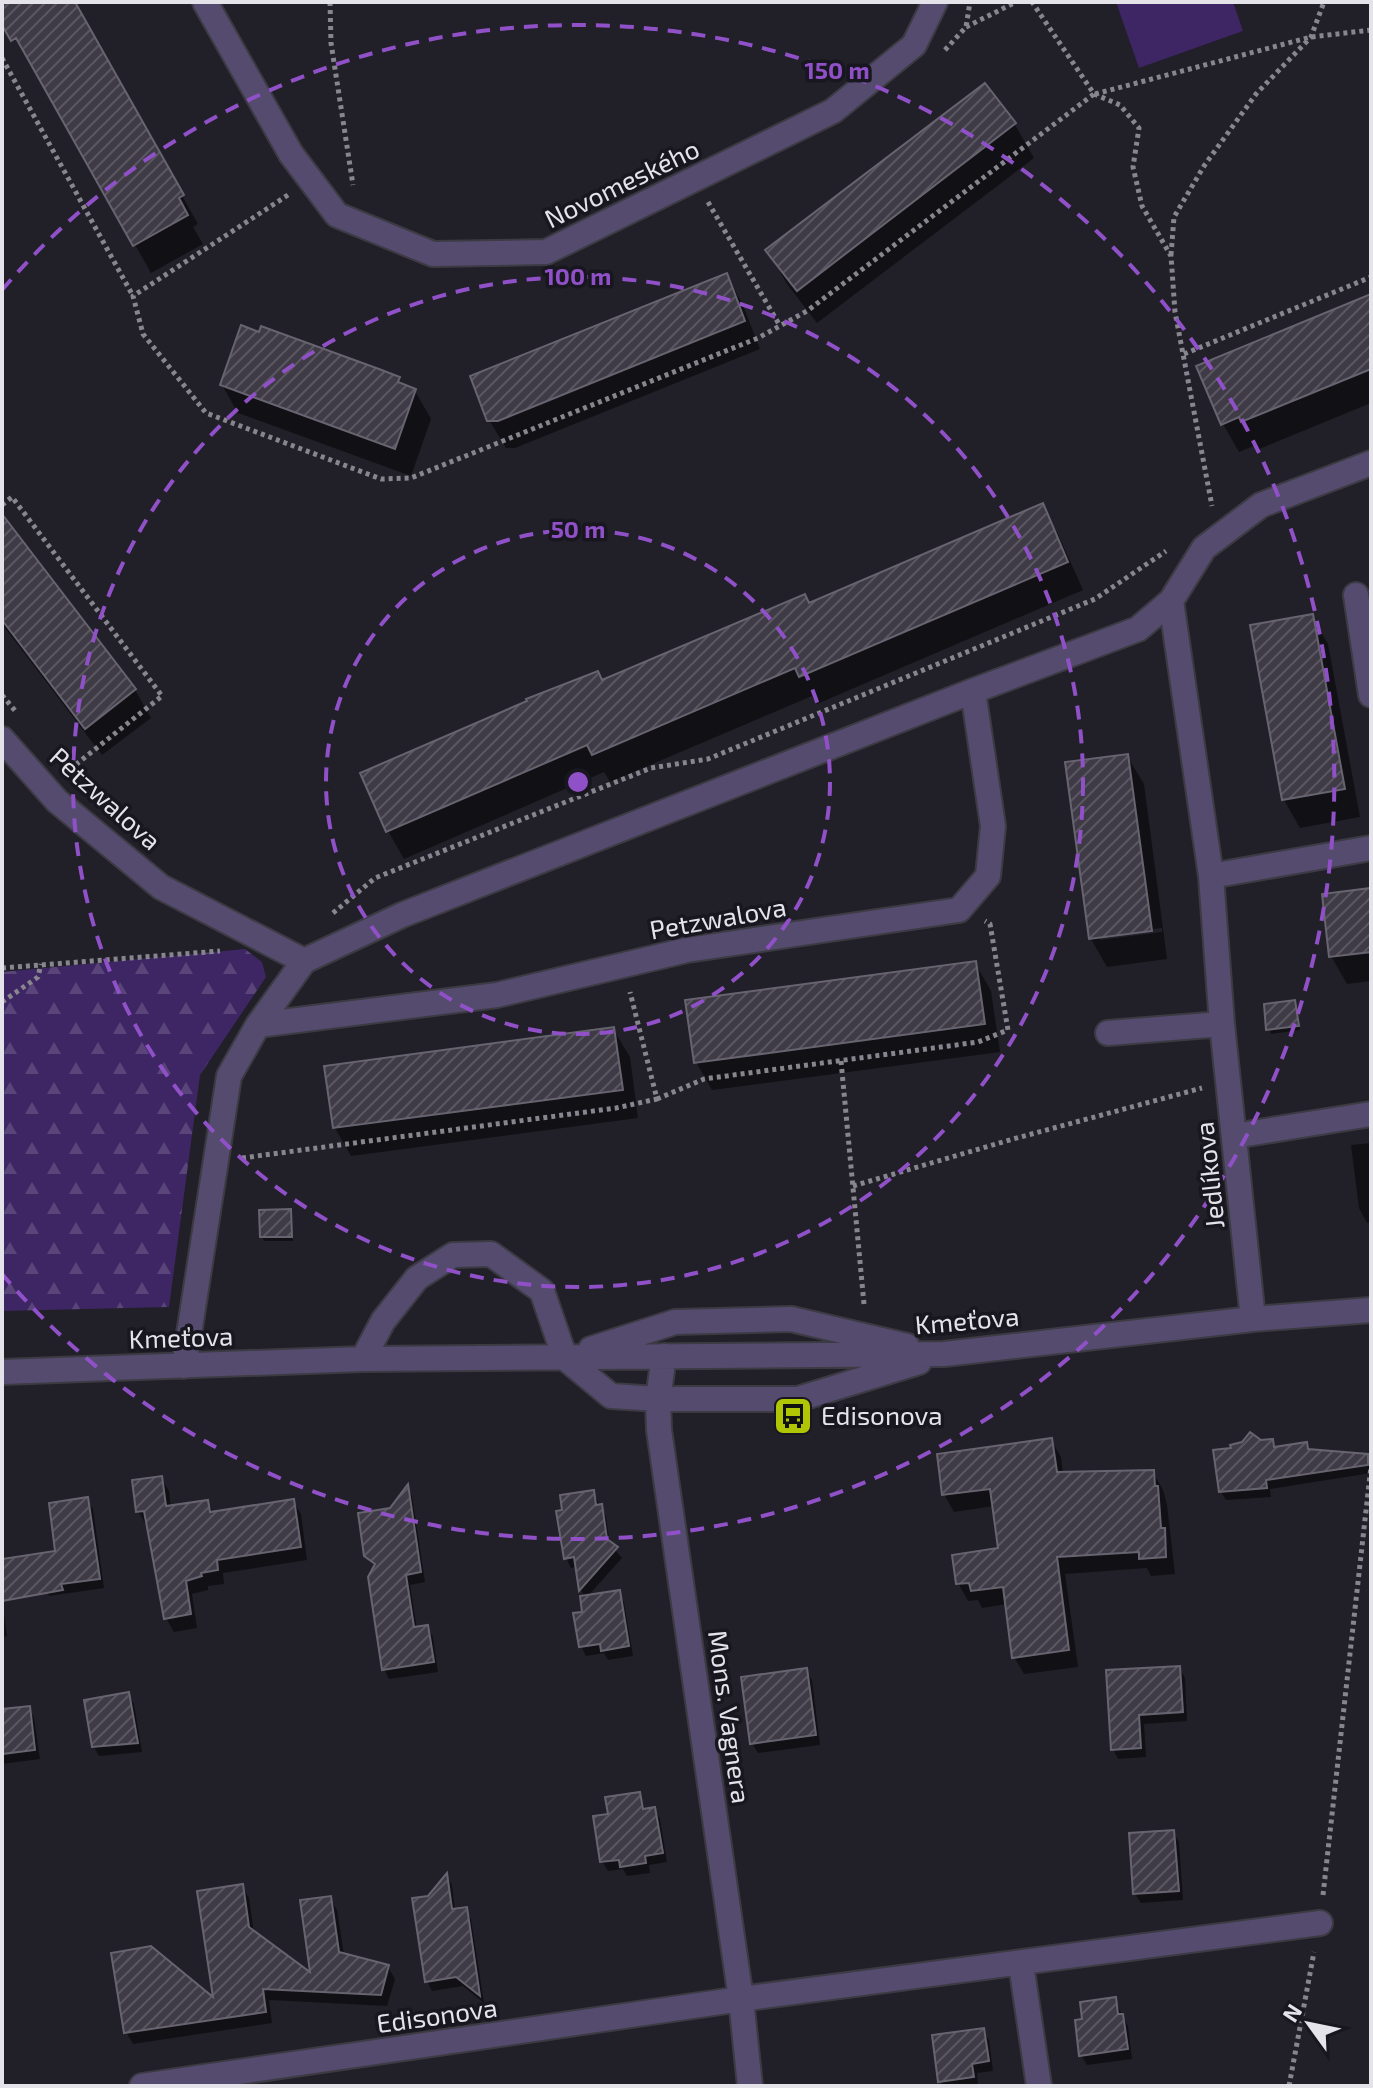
<svg xmlns="http://www.w3.org/2000/svg" width="1373" height="2088" font-family="'Exo 2',sans-serif">
	<style>
		.forest { fill: url(#forest-firs) }
		.pitch { fill: #3d2663 }
		.shadow { fill: #0007; fill-rule: evenodd }
		.building { fill: url(#building-hatch); stroke: #676470; stroke-width: 2 }
		.lines { fill: none; stroke-linecap: round; stroke-linejoin: round }
		.minor-casing { stroke: #3c3a43; stroke-width: 28 }
		.path { stroke: #87858d; stroke-width: 5; stroke-dasharray: 4 4; stroke-linecap: butt }
		.minor { stroke: #554b6e; stroke-width: 24 }
		.ring { fill: none; stroke: #9051c8; stroke-width: 4; stroke-dasharray: 14 10 }
		.labels { text-anchor: middle; stroke-width: 7; stroke-linejoin: round; paint-order: stroke }
		.street-label { font-size: 26px; fill: #e5e3ea; stroke: #18161f }
		.poi-label { font-size: 26px; fill: #e5e3ea; stroke: #18161f; text-anchor: start }
		.centre { fill: #9051c8; stroke: #18161f; stroke-width: 4 }
		.ring-label { font-size: 24px; text-anchor: middle; font-weight: bold; fill: #9051c8; stroke: #18161f; stroke-width: 7; stroke-linejoin: round; paint-order: stroke }
	</style>
	<defs>
		<pattern id="forest-firs" width="22" height="20" patternUnits="userSpaceOnUse" patternTransform="scale(2)"><rect width="22" height="20" fill="#3d2663"/><path d="M5 1l3.5 6h-7zM16 11l3.5 6h-7z" fill="#59457a"/></pattern>
		<pattern id="building-hatch" width="6" height="6" patternUnits="userSpaceOnUse" patternTransform="scale(2)"><rect width="6" height="6" fill="#3e3b46"/><path d="M-1 1l2-2M0 6l6-6M5 7l2-2" fill="none" stroke="#5a5761"/></pattern>
	</defs>
	<rect width="100%" height="100%" fill="#211f28"/>
	<path class="forest" d="M245 949 262 962 266 977 200 1075 169 1307 2 1311V972Z"/>
	<path class="pitch" d="M1116 2H1233L1243 31 1139 68Z"/>
	<path class="shadow" d="M6 2H73L198 224 193 227 203 244 151 273 2 9V4Z
		M985 85 1015 125 1034 158 817 323 787 284 768 251Z
		M726 275 742 303 760 349 515 448H506L489 420Z
		M1371 296V403L1259 449 1256 445 1239 452 1223 424Z
		M399 378 403 386 415 391 431 419 411 476 238 413 222 385Z
		M1042 506 1058 534 1083 590 817 704 812 696 610 782 604 772 404 859 388 831 602 682 809 605Z
		M2 517 135 690 151 718 102 755 2 624Z
		M1312 616 1328 644 1360 817 1300 828 1284 800Z
		M1127 756 1144 784 1167 959 1107 967 1091 939 1068 764ZM1162 928V932L1100 940V936Z
		M1371 890V981L1347 984 1331 956Z
		M975 963 991 991 1000 1052 712 1090 696 1062Z
		M1294 1002 1300 1030 1271 1034 1266 1005Z
		M613 1029 630 1057 638 1118 351 1156 335 1128Z
		M1371 1143V1222L1367 1223 1359 1208 1351 1145Z
		M290 1211 293 1241H264L262 1237Z
		M1051 1440 1061 1457 1063 1474 1153 1472 1163 1490 1167 1505 1175 1574 1151 1576 1147 1568 1065 1574 1078 1667 1024 1674 1014 1657 1007 1604 982 1608 978 1600 968 1601 958 1583 1000 1550 994 1506 954 1512 944 1494Z
		M1272 1441 1277 1449 1306 1444 1310 1451 1367 1456 1371 1464V1473L1270 1489 1271 1497 1226 1500 1221 1492 1233 1450Z
		M161 1478 169 1491 171 1508 207 1502 214 1513 293 1501 301 1514 307 1560 223 1573 224 1584 208 1586V1590L192 1594 197 1628 174 1632 166 1618 148 1525H146L138 1511Z
		M408 1488 412 1496 425 1582 410 1585 417 1629 427 1627 433 1637 438 1672 389 1679 384 1669 376 1568 366 1556 391 1510Z
		M593 1492 606 1516 610 1544 622 1558 587 1597 619 1592 624 1602 633 1656 608 1660 604 1653 586 1656 581 1646 585 1597 581 1590 578 1567 571 1568 566 1558Z
		M87 1500 93 1509 104 1588 49 1596 44 1586 58 1552Z
		M2 1600 7 1636 2 1637Z
		M1179 1668 1185 1678 1187 1721 1144 1724 1146 1757 1118 1759 1113 1749 1108 1672Z
		M806 1671 812 1680 820 1745 758 1753 752 1743Z
		M128 1694 134 1704 142 1752 99 1756 94 1747Z
		M29 1708 34 1718 40 1759 2 1764V1711Z
		M639 1794 646 1811 654 1809 660 1819 667 1862 649 1865 650 1873 627 1876 623 1869 608 1871 602 1861 610 1816Z
		M1173 1832 1179 1842 1183 1900 1141 1903 1135 1894Z
		M447 1876 452 1885 455 1911 466 1909 471 1919 484 2003 463 1986 432 1991 427 1981Z
		M242 1886 249 1898 254 1933 312 1976 330 1898 337 1910 344 1955 388 1967 395 1979 387 2006 269 2000 272 2023 133 2044 126 2032 215 2002Z
		M1114 1999 1128 2026 1132 2059 1087 2065 1081 2055 1084 2021Z
		M983 2031 989 2040 993 2071 977 2073 978 2086H943L940 2081Z"/>
	<path class="building" d="M2 2H75L184 195 179 198 188 215 133 246 16 38 11 41 2 25Z
		M985 83 1016 123 797 291 765 250Z
		M727 273 745 321 498 421H487L470 376Z
		M1371 294V369L1241 422 1239 417 1221 425 1196 366Z
		M241 325 259 332 261 326 379 369 400 377 398 382 416 389 395 449 220 385Z
		M1043 503 1068 562 799 677 795 668 592 755 587 745 386 832 360 773 527 701 526 699 598 671 602 680 805 594 809 603Z
		M2 514 136 689 85 729 2 620Z
		M1313 614 1345 789 1282 800 1250 625Z
		M1128 754 1152 931 1089 939 1065 762Z
		M1371 888V952L1329 957 1322 894Z
		M976 961 985 1024 694 1063 685 1000Z
		M1295 1000 1299 1026 1266 1030 1264 1004Z
		M614 1027 623 1090 333 1128 324 1066Z
		M291 1209 292 1237H260L259 1210Z
		M1250 1432 1261 1440 1273 1439 1274 1447 1307 1442 1308 1449 1368 1454V1465L1266 1480 1267 1488 1219 1492 1213 1450 1231 1448 1230 1445 1242 1442Z
		M1052 1438 1057 1472 1154 1470 1155 1486H1158L1161 1528H1165L1166 1557 1139 1559V1552L1057 1557 1069 1650 1012 1658 1003 1587 971 1591 969 1583 956 1584 952 1555 998 1548 990 1489 942 1495 937 1454Z
		M162 1476 166 1506 208 1500 210 1512 294 1499 301 1547 217 1560 218 1570 201 1573 202 1576 186 1581 191 1614 164 1619 144 1511 136 1512 132 1480Z
		M408 1484 421 1572 406 1575 414 1627 428 1625 434 1662 382 1670 368 1577 375 1564 364 1556 358 1513 390 1508Z
		M594 1490 596 1505 602 1504 607 1539 618 1547 579 1591 574 1557 564 1559 556 1511 562 1510 560 1495Z
		M88 1497 100 1579 61 1584 63 1590 2 1601V1559L55 1551 49 1503Z
		M620 1590 629 1646 601 1651 600 1644 579 1647 573 1613 582 1612 580 1596Z
		M1180 1666 1183 1712 1139 1715 1141 1748 1111 1750 1106 1670Z
		M807 1668 816 1735 750 1744 741 1677Z
		M129 1692 138 1743 92 1747 84 1700Z
		M30 1706 35 1750 2 1754V1709Z
		M640 1792 643 1809 655 1807 663 1853 645 1856 646 1863 620 1867 619 1860 600 1862 593 1816 608 1814 605 1797Z
		M1174 1830 1179 1891 1133 1894 1129 1833Z
		M447 1873 452 1909 467 1907 480 1996 456 1977 425 1982 412 1898 428 1896Z
		M243 1884 249 1927 310 1972 300 1900 331 1896 339 1952 389 1965 381 1995 263 1989 266 2012 124 2033 111 1953 151 1946 213 1997 197 1891Z
		M1116 1997 1118 2014H1123L1128 2049 1079 2056 1075 2020 1082 2019 1080 2002Z
		M984 2028 989 2061 972 2064 974 2077 938 2082 932 2035Z"/>
	<g class="lines">
		<defs>
			<path id="minor" d="M205 2 291 154 337 215 433 254 546 252 833 111 914 45 935 2
				M1356 595 1371 695
				M1171 601 1211 876 1222 1024 1253 1319
				M2 739 57 801 161 887 304 961
				M1211 876 1371 848
				M258 1025 497 995 687 950 959 910 988 876 993 826 973 691
				M1108 1033 1222 1024
				M1234 1136 1371 1114
				M591 1349 675 1322 791 1319 907 1346
				M664 1356 658 1399 659 1430 741 1999 750 2086
				M565 1358 611 1396 658 1399H798L919 1362
				M363 1359 383 1321 417 1278 453 1255 491 1254 542 1291 565 1358
				M184 1366 229 1076 258 1025 304 961 402 915 973 691 1138 629 1171 601 1204 548 1261 505 1371 463
				M2 1372 363 1359 944 1354 1253 1319 1371 1310
				M1021 1964 1039 2086
				M142 2086 741 1999 1320 1923"/>
		</defs>
		<use href="#minor" class="minor-casing"/>
		<path class="path" d="M330 2 331 43 353 185
			M966 27 1016 2
			M945 50 966 27 970 2
			M2 58 133 296
			M1094 94 1120 105 1139 128 1133 167 1142 206 1171 256 1175 312 1212 506
			M1095 94 1311 37 1371 30
			M288 195 133 296 143 334 206 413 381 479 411 478 758 338 807 311 1094 94 1032 2
			M708 202 780 326
			M1171 255 1174 217 1204 166 1256 94 1311 37 1324 2
			M1184 354 1371 277
			M2 505 12 497 162 696 69 770
			M2 695 17 713
			M333 913 375 878 651 768 708 759 1095 599 1166 551
			M2 968 220 951
			M2 1002 38 977 41 964
			M841 1061 864 1304
			M657 1099 704 1079 978 1042 1008 1030 990 924 985 921
			M242 1158 616 1108 657 1099 630 992
			M853 1186 1013 1139 1202 1088
			M1323 1895 1371 1466
			M1289 2086 1314 1952"/>
		<use href="#minor" class="minor"/>
	</g>
	<g class="ring">
		<circle cx="578" cy="782" r="252"/>
		<circle cx="578" cy="782" r="505"/>
		<path d="M2 290A757 757 0 1 1 2 1274"/>
	</g>
	<defs>
		<symbol id="bus-square" viewBox="-11 -11 22 22"><rect x="-9" y="-9" width="18" height="18" rx="4" fill="#b0c503" stroke="#18161f"/><path d="M-5-6H5V4H4V6H2V4H-2V6H-4V4H-5ZM-3.5-4V0h7V-4ZM-3.5 1.2v1.5H-2V1.2ZM2 1.2v1.5H3.5V1.2Z" fill="#111"/></symbol>
	</defs>
	<g fill-rule="evenodd">
		<use href="#bus-square" x="771" y="1394" width="44" height="44"/>
	</g>
	<g class="labels">
		<g class="street-label">
			<text transform="translate(622 184) rotate(-26)" y="9">Novomeského</text>
			<text transform="translate(105 799) rotate(42)" y="9">Petzwalova</text>
			<text transform="translate(718 919) rotate(-10)" y="9">Petzwalova</text>
			<text transform="translate(1210 1175) rotate(-96)" y="9">Jedlíkova</text>
			<text transform="translate(967 1321) rotate(-5)" y="9">Kmeťova</text>
			<text transform="translate(181 1338) rotate(-2)" y="9">Kmeťova</text>
			<text transform="translate(729 1717) rotate(82)" y="9">Mons. Vagnera</text>
			<text transform="translate(437 2016) rotate(-8)" y="9">Edisonova</text>
		</g>
		<g class="poi-label">
			<text x="821" y="1425">Edisonova</text>
		</g>
	</g>
	<circle cx="578" cy="782" r="12" class="centre"/>
	<g class="ring-label">
		<text x="837" y="79">150 m</text>
		<text x="578" y="285">100 m</text>
		<text x="578" y="538">50 m</text>
	</g>
	<rect width="1373" height="2088" fill="none" stroke="#e5e3ea" stroke-width="8"/>
	<g transform="translate(1309 2024) rotate(303)" stroke="#18161f" stroke-width="6" paint-order="stroke">
	<path d="M0-6L14 30L0 20L-14 30Z" fill="#e5e3ea"/>
	<text y="-12" font-size="22" font-weight="bold" text-anchor="middle" fill="#e5e3ea">N</text>
	</g>
</svg>
